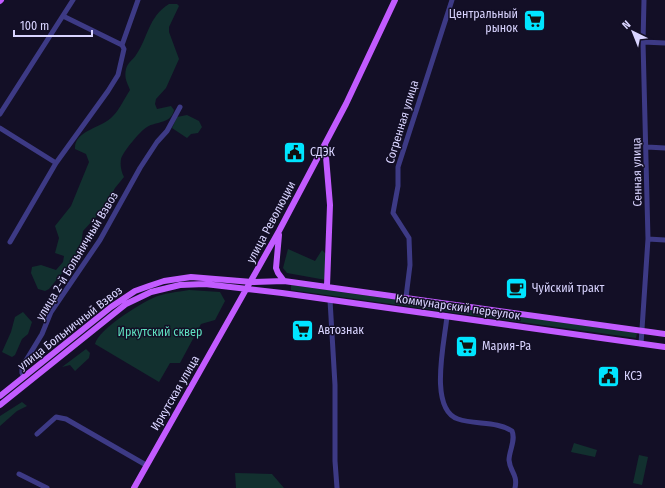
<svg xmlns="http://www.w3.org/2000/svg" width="665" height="488" font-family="'Fira Sans Condensed',sans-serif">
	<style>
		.green { fill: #12302f }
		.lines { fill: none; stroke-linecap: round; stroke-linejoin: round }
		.minor { stroke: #3d3a85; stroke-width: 5 }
		.major { stroke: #c25bff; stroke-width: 6 }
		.labels { text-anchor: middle; stroke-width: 3; stroke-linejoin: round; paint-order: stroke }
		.poi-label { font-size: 12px; fill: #d9d4ff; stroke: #130f26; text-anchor: start }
		.street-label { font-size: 12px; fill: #d9d4ff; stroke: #130f26 }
		.park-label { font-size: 12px; fill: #5fe0c0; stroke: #130f26 }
	</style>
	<rect width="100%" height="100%" fill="#130f26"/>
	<path class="green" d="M169 4H177L179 6 169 27V32L179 59 166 88 156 99 155 104 157 109 171 106 174 110C171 124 157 121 147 127 140 131 123 152 121 159 120 165 121 171 124 177L115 188 105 207 83 231 80 251 49 289 45 291 38 289 31 273 32 267 41 265 56 270 63 262 64 256 55 253 59 238 55 226 71 206 89 162 86 154 75 149C74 130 103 128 113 116 120 109 124 99 130 90 127 82 124 78 126 69 128 62 133 60 136 55 148 38 148 17 169 4Z
		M187 115 199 121 202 127 198 133 191 134 187 138 172 128 177 117Z
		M288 249 315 261 322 250 327 255 326 280 287 273 283 268Z
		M291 285 637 333 636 338 291 290Z
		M189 290 220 292 225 301 215 320 201 324 180 363H170L159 382 95 344C99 329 138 305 153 298 163 293 178 292 189 290Z
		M23 312 32 322 28 334 22 339 15 355 12 357 2 352 11 332 15 317Z
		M86 349 90 353 89 358 75 371 70 365 62 367Z
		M22 402 27 406 17 411 0 426V416Z
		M574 443 597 450 595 457 571 452Z
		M639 455 648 457 642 485 633 483Z
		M235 473 272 474 284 488H236Z"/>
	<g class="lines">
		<path class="minor" d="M643 42 665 43
			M122 45 138 0
			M0 114 73 0
			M0 128 56 163
			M647 147 665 148
			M648 239 665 240
			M10 242 56 163 108 91 118 75 124 49 122 45 63 16
			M406 297 410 265 409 238 393 213 398 186V167L452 0
			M330 300 335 385V461L337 488
			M447 316C445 340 428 409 458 419 475 425 497 421 512 431 516 440 509 451 509 460 510 472 518 474 515 488
			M641 344 648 239 643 42 644 0
			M24 377 22 373V367L42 334 51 312 100 240 140 168 157 142 167 131 180 107
			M37 434 56 417 66 419 146 465
			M19 474 47 488"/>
		<path class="major" d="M0 1 1 0
			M325 145 330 205 327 286
			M279 235 276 268 278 273 284 281
			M0 396 111 307 135 291 149 286 164 281 191 277 252 282 284 281 665 334
			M0 405 126 304 151 292 180 285 205 284 282 293 665 347
			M134 488 279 231 346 104 395 0"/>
	</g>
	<defs>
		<symbol id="supermarket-square" viewBox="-11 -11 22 22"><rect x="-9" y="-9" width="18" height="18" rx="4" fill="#00e5ff" stroke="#130f26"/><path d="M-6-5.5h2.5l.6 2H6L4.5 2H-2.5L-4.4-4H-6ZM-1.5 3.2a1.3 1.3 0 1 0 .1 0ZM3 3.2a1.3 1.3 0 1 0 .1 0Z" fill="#111"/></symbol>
		<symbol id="civic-square" viewBox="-11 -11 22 22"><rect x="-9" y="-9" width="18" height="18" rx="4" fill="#00e5ff" stroke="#130f26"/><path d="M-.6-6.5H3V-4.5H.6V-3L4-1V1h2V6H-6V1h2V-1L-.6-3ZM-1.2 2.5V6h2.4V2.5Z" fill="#111"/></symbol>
		<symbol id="cafe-square" viewBox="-11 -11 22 22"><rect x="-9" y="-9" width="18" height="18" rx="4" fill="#00e5ff" stroke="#130f26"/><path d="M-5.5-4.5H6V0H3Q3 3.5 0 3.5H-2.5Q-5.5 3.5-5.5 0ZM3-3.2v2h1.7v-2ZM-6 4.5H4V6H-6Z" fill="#111"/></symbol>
	</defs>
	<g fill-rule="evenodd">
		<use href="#supermarket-square" x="522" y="8" width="25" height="25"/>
		<use href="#civic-square" x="282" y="140" width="25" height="25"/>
		<use href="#cafe-square" x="504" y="276" width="25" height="25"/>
		<use href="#supermarket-square" x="290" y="318" width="25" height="25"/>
		<use href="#supermarket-square" x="454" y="334" width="25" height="25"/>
		<use href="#civic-square" x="596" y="364" width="25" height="25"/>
	</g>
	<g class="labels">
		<g class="poi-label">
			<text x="518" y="18" text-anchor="end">Центральный<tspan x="518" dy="14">рынок</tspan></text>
			<text x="310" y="156">СДЭК</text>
			<text x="532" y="292">Чуйский тракт</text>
			<text x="318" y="334">Автознак</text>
			<text x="482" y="350">Мария-Ра</text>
			<text x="624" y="380">КСЭ</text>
		</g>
		<g class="street-label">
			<text transform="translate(402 122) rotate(-73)" y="4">Согренная улица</text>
			<text transform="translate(637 172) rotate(-91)" y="4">Сенная улица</text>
			<text transform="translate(271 222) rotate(-62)" y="4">улица Революции</text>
			<text transform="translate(77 256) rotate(-59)" y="4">улица 2-й Больничный Взвоз</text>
			<text transform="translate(458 307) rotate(8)" y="4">Коммунарский переулок</text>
			<text transform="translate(70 328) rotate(-38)" y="4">улица Больничный Взвоз</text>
			<text transform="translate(175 393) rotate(-60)" y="4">Иркутская улица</text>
		</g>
		<g class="park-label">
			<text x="160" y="336">Иркутский сквер</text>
		</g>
	</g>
	<g transform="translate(633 32) rotate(317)" stroke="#130f26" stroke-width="3" paint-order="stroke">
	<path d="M0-3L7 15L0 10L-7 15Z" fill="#d9d4ff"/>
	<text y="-6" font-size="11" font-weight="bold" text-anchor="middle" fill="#d9d4ff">N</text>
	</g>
	<path d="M14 30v6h78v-6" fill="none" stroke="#d9d4ff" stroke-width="2"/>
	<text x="20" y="30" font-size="12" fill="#d9d4ff" stroke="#130f26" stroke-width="3" paint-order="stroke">100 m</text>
</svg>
